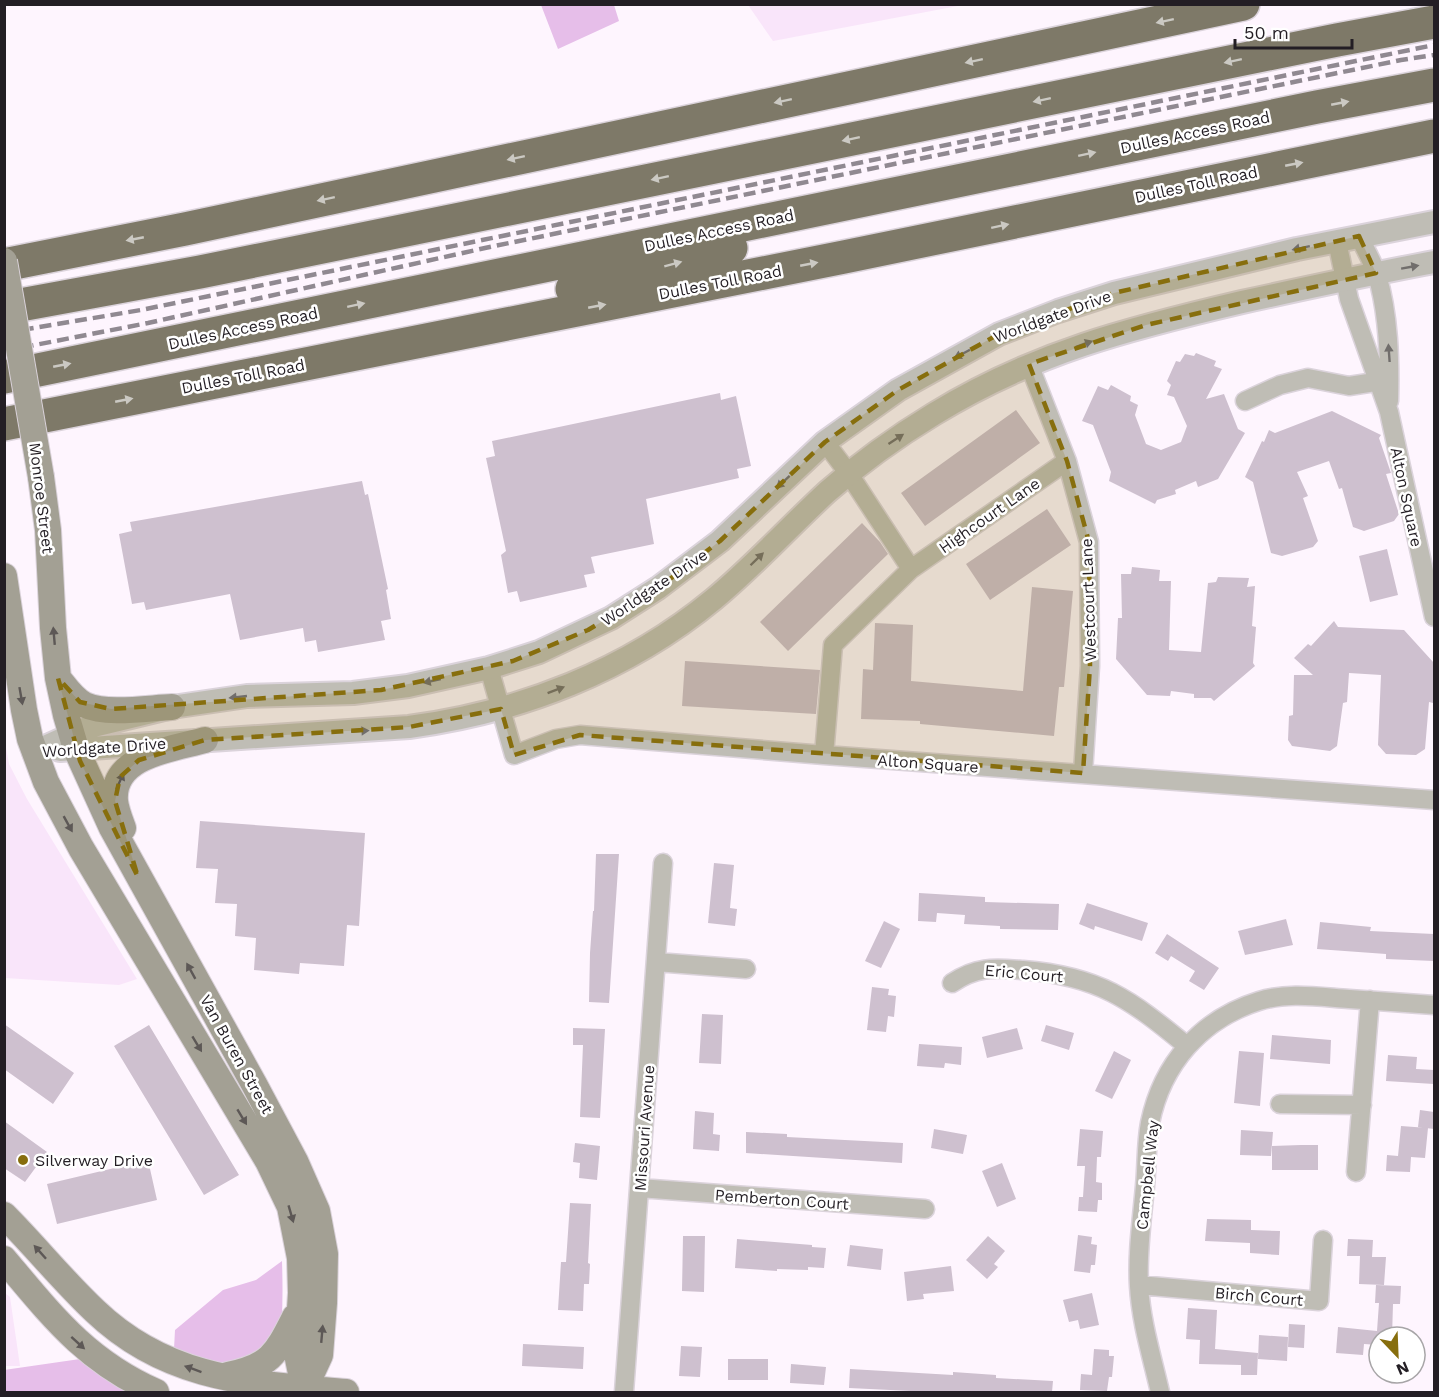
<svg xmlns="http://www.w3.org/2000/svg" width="1439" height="1397" font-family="'Work Sans',sans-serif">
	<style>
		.built { fill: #f9e5fa }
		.green { fill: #e6bee9 }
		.building { fill: #cec0cf }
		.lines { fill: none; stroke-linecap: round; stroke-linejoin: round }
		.minor-casing { stroke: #dbd3db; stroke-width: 21 }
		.tertiary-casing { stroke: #dbd3db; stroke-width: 26 }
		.secondary-casing { stroke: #dbd3db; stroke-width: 28 }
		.motorway-casing { stroke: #dbd3db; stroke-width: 36 }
		.minor { stroke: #bfbdb5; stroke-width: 18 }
		.tertiary { stroke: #bfbdb5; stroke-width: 22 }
		.secondary { stroke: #a3a094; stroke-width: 26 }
		.motorway { stroke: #7e7968; stroke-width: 33 }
		.rail { stroke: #908991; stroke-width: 4.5; stroke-dasharray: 12 6; stroke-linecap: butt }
		.secondary-bridge-casing { stroke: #dbd3db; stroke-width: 28; stroke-linecap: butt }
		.secondary-bridge { stroke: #a3a094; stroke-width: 26 }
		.oneway { fill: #cbc9c3 }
		.oneway2 { fill: #716e6c }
		.oneway3 { fill: #5d5856 }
		.marked { fill: #876e0d; fill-opacity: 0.2; stroke: #876e0d; stroke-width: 4.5; stroke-dasharray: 12 8; stroke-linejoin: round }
		.poi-dot { fill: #876e0d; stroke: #fff; stroke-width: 2 }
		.labels { text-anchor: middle; stroke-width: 5; stroke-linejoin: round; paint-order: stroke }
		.street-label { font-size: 16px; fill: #231e24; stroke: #fff }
		.poi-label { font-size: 16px; fill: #231e24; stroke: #fff; text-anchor: start }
	</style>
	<rect width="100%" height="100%" fill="#fef5fe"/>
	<path class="built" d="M748 5H963L773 41Z
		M4 737 9 764 27 799 137 979 119 985 5 978Z
		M5 1293 10 1297 20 1366H5Z"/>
	<path class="green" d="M541 5H614L619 21 558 49Z
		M282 1261C283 1293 283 1324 278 1356L236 1366 209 1361 174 1349 175 1330 223 1290 256 1280Z
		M80 1359 131 1392H5L4 1370Z"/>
	<path class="building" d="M1196 353 1216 361 1214 366 1222 369 1206 399 1224 394 1238 429 1245 433 1218 479 1198 487 1196 481 1175 490 1176 494 1157 500 1155 504 1109 481 1111 472 1093 425 1082 421 1098 386 1108 390 1111 385 1131 396 1130 401 1138 405 1135 415 1146 444 1161 450 1181 442 1187 426 1174 397 1167 395 1171 385 1167 381 1176 361 1180 362 1185 354 1194 356Z
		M720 393 721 400 736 396 751 466 737 469 739 478 646 499 654 544 591 557 595 573 584 575 587 587 520 602 517 591 508 593 501 555 506 551 486 458 495 456 492 441Z
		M1016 410 1040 443 925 526 901 493Z
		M1332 411 1381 435 1379 438 1391 473 1386 474 1399 514 1394 521 1364 531 1353 527 1342 488 1339 489 1329 461 1297 472 1308 496 1303 498 1318 541 1313 547 1282 556 1271 553 1253 482 1245 477 1262 441 1264 442 1269 430 1275 433Z
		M362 481 365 495 368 494 388 589 386 590 391 619 381 621 385 640 318 652 316 640 305 642 303 628 240 640 230 594 146 610 144 602 132 604 119 534 132 531 130 522Z
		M1047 509 1071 545 990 600 966 564Z
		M862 523 880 542 888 554 788 651 760 622Z
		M1387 549 1398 595 1370 602 1359 556Z
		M1132 567 1160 570 1159 581H1171L1169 650 1201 652 1208 583 1216 582 1218 577 1249 578 1247 587 1255 586 1252 626 1256 627 1253 663 1255 666 1214 701 1211 698H1194V694L1171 691 1170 696 1147 695 1116 659 1118 618H1122L1121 574H1131Z
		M1032 587 1073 591 1064 687H1059L1054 736 920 724V721L861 719 863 669 873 670 875 623 913 625 911 681 1023 691Z
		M1334 621 1338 627 1404 630 1434 663V695L1433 703 1429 702 1425 749 1416 755 1386 754 1378 745 1381 675 1349 673 1347 702 1343 703 1337 746 1330 751 1292 746 1288 740 1289 716 1293 715 1294 675H1313L1294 658 1308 644 1311 646Z
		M685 661 820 670 816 714 682 706Z
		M200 821 365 833 359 926 347 925 344 966 300 963 299 974 254 970 256 938 235 936 237 904 215 903 218 869 196 868Z
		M596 854H619L609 1003 589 1002 590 953 593 911H594Z
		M714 863 734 865 730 908 737 909 735 926 708 923Z
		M919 893 985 897V902L1059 904 1058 930 1000 929V926L964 924 965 915 937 913 936 922 918 921Z
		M1087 903 1148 923 1142 941 1095 926 1094 930 1079 924Z
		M1286 919 1293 945 1245 955 1238 931Z
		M884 921 900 929 881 968 865 961Z
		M1320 922 1371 927 1370 931 1434 934V961L1386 959V954L1317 949Z
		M1167 934 1219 968 1204 990 1189 981 1195 971 1171 956 1168 961 1155 953Z
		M872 987 889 989 888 995 896 996 894 1017 888 1016 886 1032 867 1030Z
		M702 1014 723 1015 721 1064 699 1063Z
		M4 1024 74 1073 53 1104 4 1069Z
		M149 1025 239 1175 204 1195 114 1046Z
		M1046 1025 1074 1033 1069 1050 1041 1041Z
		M573 1028 605 1029 600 1118 580 1117 583 1045H573Z
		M1017 1028 1023 1049 987 1058 982 1037Z
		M1272 1035 1331 1040 1330 1064 1270 1059Z
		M919 1044 962 1047 961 1065 945 1063 944 1068 917 1066Z
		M1114 1051 1131 1060 1112 1099 1095 1091Z
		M1239 1051 1264 1053 1260 1106 1234 1103Z
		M1388 1055 1417 1057 1416 1069 1434 1070V1084L1386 1081Z
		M1420 1110 1434 1112V1129L1418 1127Z
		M695 1111 714 1113 713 1134 720 1135 719 1151 693 1149Z
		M4 1121 47 1152 25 1182 4 1168Z
		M1401 1126 1428 1128 1425 1158 1411 1157 1410 1172 1386 1171 1387 1155 1398 1156Z
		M934 1129 967 1135 963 1154 931 1148Z
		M1080 1129 1103 1131 1101 1157H1097L1096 1182 1102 1183V1200H1098L1097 1212 1078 1211 1079 1197H1083L1085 1166H1077Z
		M1241 1130 1273 1132 1271 1156 1240 1155Z
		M746 1132 787 1134V1137L903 1143 902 1163 746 1153Z
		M575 1143 600 1146 597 1180 579 1178 580 1163 573 1162Z
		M1301 1145H1318V1170H1272V1146Z
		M148 1160 157 1200 57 1224 47 1184Z
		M1002 1163 1016 1199 997 1207 982 1171Z
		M570 1203 591 1204 588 1263 590 1264 589 1284H584L583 1311 558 1310 561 1262H566Z
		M1207 1219 1251 1220V1230L1280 1231 1279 1255 1250 1253V1243L1205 1241Z
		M1078 1235 1092 1237 1091 1244 1097 1245 1095 1265H1091L1090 1273 1074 1271Z
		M683 1236H705L704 1292 682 1291Z
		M988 1236 1005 1251 994 1264 998 1267 987 1279 966 1260Z
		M737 1239 812 1245V1247L826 1248 824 1268 808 1267V1270L777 1269V1271L735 1268Z
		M1348 1239 1373 1240 1372 1257H1386L1384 1285 1359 1284 1360 1256H1347Z
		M850 1245 883 1249 881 1270 847 1266Z
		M951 1266 954 1291 923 1294 924 1299 907 1301 904 1272Z
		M1376 1285 1401 1286 1400 1304H1393L1392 1337H1379V1345L1364 1344 1363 1355 1336 1353 1338 1327 1377 1331 1379 1303H1375Z
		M1092 1293 1099 1325 1080 1329 1078 1320 1069 1322 1063 1300Z
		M1188 1308 1217 1310 1215 1349 1258 1353 1257 1375H1241V1365L1199 1364 1200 1340 1186 1339Z
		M1289 1324 1305 1325 1304 1348 1288 1347Z
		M1259 1335 1288 1337 1287 1361 1258 1359Z
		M523 1344 584 1347 583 1369 522 1366Z
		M681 1346 702 1347 700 1377 679 1376Z
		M1094 1349 1109 1350V1356H1114L1112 1377H1109L1107 1391 1080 1390 1081 1374 1092 1375Z
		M728 1359H768V1380H728Z
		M791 1364 826 1367 824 1385 790 1383Z
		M850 1369 953 1375V1372L996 1375V1378L1053 1381 1052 1392H931L849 1388Z"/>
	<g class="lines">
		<defs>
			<path id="minor" d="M1359 236C1365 249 1373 262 1377 275 1389 315 1390 360 1389 401
				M1337 241 1349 299 1389 412 1434 617
				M1029 364 1067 461 1089 542 1090 666 1083 773
				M1245 401 1280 385 1308 378 1349 386 1388 380
				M825 442 849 474 911 569
				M489 668 514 755 556 739 580 735 824 755 1434 800
				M824 755 833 645 911 569 1067 461
				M656 962 746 969
				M952 983C977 966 994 968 1023 970 1099 976 1130 999 1187 1046
				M1280 1104 1362 1105
				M1356 1172 1370 1000
				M639 1188 925 1209
				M1139 1285 1319 1301 1323 1240
				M624 1392 663 863
				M1160 1392C1152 1357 1141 1322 1139 1286 1137 1253 1142 1219 1145 1186 1147 1166 1146 1144 1150 1123 1162 1064 1201 1019 1259 1001 1288 992 1319 997 1349 999 1377 1001 1406 1003 1434 1005"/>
			<path id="tertiary" d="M60 750 409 727C520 712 627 671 714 599 754 566 789 527 827 492 860 463 896 437 934 414 1033 353 1131 328 1242 302 1306 288 1370 274 1434 262
				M34 752 89 727 172 707 247 696 353 693 408 686 489 668 539 652 611 618 658 588 720 541 825 442 898 390 999 334 1058 311 1114 293 1297 249 1434 222"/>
			<path id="secondary" d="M41 477 48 530 53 628 58 678 66 715 76 749 112 828 254 1084 295 1161 317 1211 325 1254 324 1303 320 1355 303 1392
				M4 576 24 710 30 739 46 782 81 848 268 1161 290 1207 300 1258 301 1293 297 1354 304 1388
				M58 678C66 688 74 700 85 705 107 715 148 708 172 707
				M123 828C120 820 116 810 115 801 111 755 173 749 205 740
				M4 1215C35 1246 63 1281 95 1311 168 1381 253 1383 346 1392
				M4 1259C52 1316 86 1361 156 1392
				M228 1375C271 1366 276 1354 295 1317"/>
			<path id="motorway" d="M4 265 185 229 1243 4
				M572 289 731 248
				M4 308 200 272 1337 40 1434 22
				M4 377 1317 107 1434 85
				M4 424 844 257 1434 136"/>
		</defs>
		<use href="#minor" class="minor-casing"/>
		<use href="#tertiary" class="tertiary-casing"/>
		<use href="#secondary" class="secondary-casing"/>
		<use href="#motorway" class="motorway-casing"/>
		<use href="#minor" class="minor"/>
		<use href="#tertiary" class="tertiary"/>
		<use href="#secondary" class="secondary"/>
		<use href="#motorway" class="motorway"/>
		<path class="rail" d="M4 333 141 310 1434 45
			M4 351 148 323 485 248 1401 60 1434 55"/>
		<defs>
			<path id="secondary-bridge" d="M4 261 41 477"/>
		</defs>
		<use href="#secondary-bridge" class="secondary-bridge-casing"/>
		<use href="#secondary-bridge" class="secondary-bridge"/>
	</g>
	<defs><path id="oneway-solid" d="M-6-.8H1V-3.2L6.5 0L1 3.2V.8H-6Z" transform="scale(1.5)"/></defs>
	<g class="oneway">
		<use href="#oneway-solid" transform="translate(1165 21) rotate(168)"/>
		<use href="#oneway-solid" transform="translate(974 61) rotate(168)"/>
		<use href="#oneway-solid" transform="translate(1233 61) rotate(168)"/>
		<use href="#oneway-solid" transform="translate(1042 100) rotate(168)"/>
		<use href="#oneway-solid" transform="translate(783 101) rotate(168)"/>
		<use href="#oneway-solid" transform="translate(1340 103) rotate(-11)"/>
		<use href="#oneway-solid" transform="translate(851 139) rotate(168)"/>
		<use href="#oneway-solid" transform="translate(1087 154) rotate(-12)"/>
		<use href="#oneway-solid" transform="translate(516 158) rotate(168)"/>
		<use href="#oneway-solid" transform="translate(1294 164) rotate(-11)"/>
		<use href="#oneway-solid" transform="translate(660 178) rotate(168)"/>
		<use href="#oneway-solid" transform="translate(326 199) rotate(168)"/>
		<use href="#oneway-solid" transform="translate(1000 226) rotate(-12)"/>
		<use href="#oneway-solid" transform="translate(135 239) rotate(169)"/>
		<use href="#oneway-solid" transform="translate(673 264) rotate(-15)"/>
		<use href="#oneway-solid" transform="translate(809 264) rotate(-11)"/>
		<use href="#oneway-solid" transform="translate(356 305) rotate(-12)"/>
		<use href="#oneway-solid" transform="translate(597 306) rotate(-11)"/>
		<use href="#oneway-solid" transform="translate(62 365) rotate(-11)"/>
		<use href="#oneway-solid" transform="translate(124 400) rotate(-11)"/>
	</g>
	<g class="oneway2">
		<use href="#oneway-solid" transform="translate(1301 248) rotate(168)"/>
		<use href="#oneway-solid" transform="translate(1410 267) rotate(-10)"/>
		<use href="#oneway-solid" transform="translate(1084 344) rotate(-20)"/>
		<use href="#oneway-solid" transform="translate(1389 353) rotate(-94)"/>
		<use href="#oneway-solid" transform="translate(962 354) rotate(152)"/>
		<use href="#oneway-solid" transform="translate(896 439) rotate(-33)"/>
		<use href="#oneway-solid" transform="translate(783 482) rotate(137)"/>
		<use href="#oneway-solid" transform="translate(757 559) rotate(-44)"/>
		<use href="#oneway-solid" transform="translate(432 681) rotate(168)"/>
		<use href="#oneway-solid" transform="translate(556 690) rotate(-21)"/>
		<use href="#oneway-solid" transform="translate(238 697) rotate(174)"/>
		<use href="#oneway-solid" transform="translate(360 731) rotate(-3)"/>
	</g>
	<g class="oneway3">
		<use href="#oneway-solid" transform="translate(54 636) rotate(-95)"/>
		<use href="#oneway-solid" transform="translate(21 696) rotate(80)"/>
		<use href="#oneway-solid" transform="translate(120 781) rotate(-66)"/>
		<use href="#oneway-solid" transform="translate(68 824) rotate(61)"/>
		<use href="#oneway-solid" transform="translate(191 971) rotate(-119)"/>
		<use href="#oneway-solid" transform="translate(197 1044) rotate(59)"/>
		<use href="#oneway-solid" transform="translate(242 1117) rotate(59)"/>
		<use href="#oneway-solid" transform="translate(291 1214) rotate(74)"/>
		<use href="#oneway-solid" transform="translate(40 1252) rotate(-132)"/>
		<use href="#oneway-solid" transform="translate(322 1334) rotate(-85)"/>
		<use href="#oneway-solid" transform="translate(78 1343) rotate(42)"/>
		<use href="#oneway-solid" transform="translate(193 1369) rotate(-160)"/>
	</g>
	<path class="marked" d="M1359 236 1376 273 1146 325 1029 364 1067 461 1089 542 1090 666 1083 773 580 735 514 755 501 709 409 727 205 740 139 760 120 777 115 801 138 877 80 761 58 678 80 702 111 709 381 690 513 661 588 630 658 588 720 541 825 442 898 390 999 334 1114 293Z"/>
	<circle class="poi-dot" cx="23" cy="1160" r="6"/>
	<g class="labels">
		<g class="street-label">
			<text transform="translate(1195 132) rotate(-12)" y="6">Dulles Access Road</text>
			<text transform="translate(1196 184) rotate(-12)" y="6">Dulles Toll Road</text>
			<text transform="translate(719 230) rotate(-12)" y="6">Dulles Access Road</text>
			<text transform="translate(720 282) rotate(-11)" y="6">Dulles Toll Road</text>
			<text transform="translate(1052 316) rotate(-20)" y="6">Worldgate Drive</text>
			<text transform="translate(243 328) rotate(-12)" y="6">Dulles Access Road</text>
			<text transform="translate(243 376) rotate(-11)" y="6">Dulles Toll Road</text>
			<text transform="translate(1407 497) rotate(78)" y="6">Alton Square</text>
			<text transform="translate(42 498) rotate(83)" y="6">Monroe Street</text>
			<text transform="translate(989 515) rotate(-35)" y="6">Highcourt Lane</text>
			<text transform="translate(654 587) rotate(-34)" y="6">Worldgate Drive</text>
			<text transform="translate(1088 600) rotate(-92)" y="6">Westcourt Lane</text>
			<text transform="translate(104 747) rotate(-4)" y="6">Worldgate Drive</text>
			<text transform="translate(928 763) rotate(4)" y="6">Alton Square</text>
			<text transform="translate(1024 973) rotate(5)" y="6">Eric Court</text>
			<text transform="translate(237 1054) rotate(61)" y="6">Van Buren Street</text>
			<text transform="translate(644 1128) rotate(-86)" y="6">Missouri Avenue</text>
			<text transform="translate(1147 1175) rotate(-84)" y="6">Campbell Way</text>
			<text transform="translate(782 1199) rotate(4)" y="6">Pemberton Court</text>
			<text transform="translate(1259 1296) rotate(5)" y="6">Birch Court</text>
		</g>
		<g class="poi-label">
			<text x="35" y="1166">Silverway Drive</text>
		</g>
	</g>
	<rect width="1439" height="1397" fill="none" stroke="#231e24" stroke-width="12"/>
	<g transform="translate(1397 1355) rotate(157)"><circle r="28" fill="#ffffff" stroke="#a7a5a7" stroke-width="1.5"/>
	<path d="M0-4.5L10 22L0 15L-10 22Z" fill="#876e0d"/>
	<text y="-9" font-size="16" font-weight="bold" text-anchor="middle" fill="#231e24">N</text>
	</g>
	<path d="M1235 39v9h117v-9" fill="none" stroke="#231e24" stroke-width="3"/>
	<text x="1244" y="39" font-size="18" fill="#231e24" stroke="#ffffff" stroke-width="4.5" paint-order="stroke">50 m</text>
</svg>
